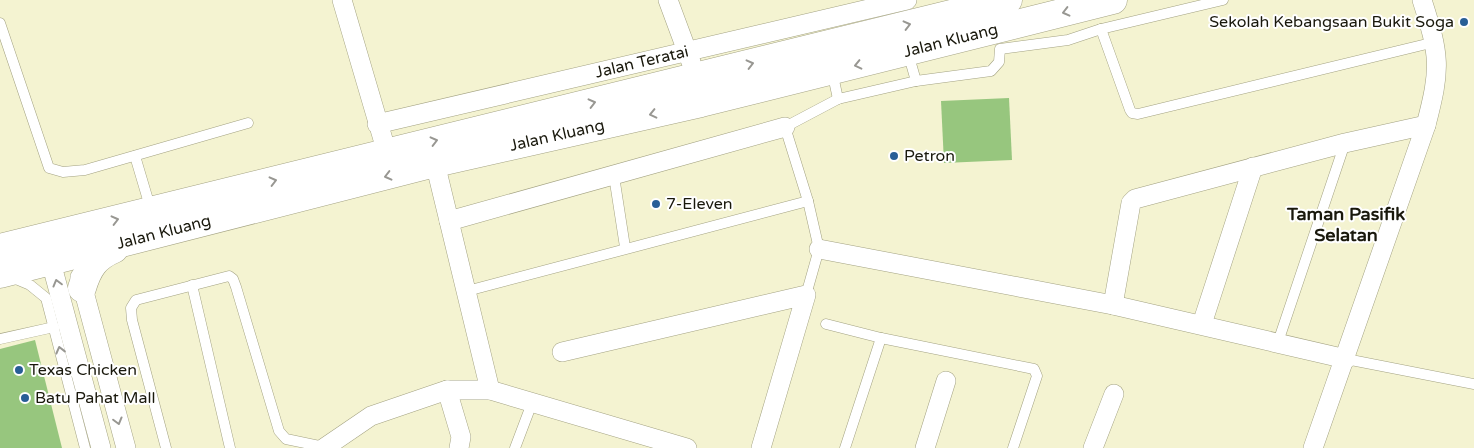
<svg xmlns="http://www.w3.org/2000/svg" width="1474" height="448" font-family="'Varela Round',sans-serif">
  <rect width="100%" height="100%" fill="#f4f3d1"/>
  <g fill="#97c67e">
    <polygon points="1009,98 1012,160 944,163 941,101"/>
    <polygon points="35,340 62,448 0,448 0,349"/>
  </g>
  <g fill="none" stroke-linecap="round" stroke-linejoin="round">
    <g stroke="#a3a282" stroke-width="11">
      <g id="lane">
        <polyline points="0,23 49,168 63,172 85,170 248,123"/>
        <polyline points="1101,29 1130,110 1132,113 1138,114 1435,42"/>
        <polyline points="908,53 916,81"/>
        <polyline points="832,71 838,99"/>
        <polyline points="135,156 151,210"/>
        <polyline points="614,176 625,247"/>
        <polyline points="11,277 30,285 46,298 85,448"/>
        <polyline points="192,285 230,448"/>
        <polyline points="467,291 808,201"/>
        <polyline points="806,295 819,249 808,201 785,127 838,99 916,81 991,71 999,62 1000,49 1068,40 1101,29 1223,0"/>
        <polyline points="826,324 881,338 1034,369 1037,376 1013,448"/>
        <polyline points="0,339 54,327"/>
        <polyline points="1278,342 1345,143"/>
        <polyline points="1346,359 1474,384"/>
        <polyline points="166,448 132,320 131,308 136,300 229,276 233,279 236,287 279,431 286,439 324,447"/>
        <polyline points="515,448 532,403"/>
        <polyline points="845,448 881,338"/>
      </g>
    </g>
    <g stroke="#a3a282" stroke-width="20">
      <g id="street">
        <polyline points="342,0 387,153"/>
        <polyline points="668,0 691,62"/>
        <path id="s1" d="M377,124L907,0"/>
        <polyline points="435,163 490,390"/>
        <polyline points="449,221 785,127"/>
        <polyline points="819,249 1113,305 1346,359"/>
        <polyline points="48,251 101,448"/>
        <polyline points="80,277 126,448"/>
        <polyline points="1113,305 1131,203 1135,199 1345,143 1426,125"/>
        <polyline points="1202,324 1253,167"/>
        <polyline points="562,352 806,295 761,448"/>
        <polyline points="447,390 461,437 459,448"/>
        <polyline points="324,448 371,416 447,390 490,390 687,448"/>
        <polyline points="925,448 946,381"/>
        <polyline points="1093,448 1114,394"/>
        <path d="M1313,448L1426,125C1441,68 1440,56 1422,0"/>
      </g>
    </g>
    <g stroke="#a3a282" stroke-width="29">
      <g id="highway">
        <polyline points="0,248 1008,0"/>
        <path id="s2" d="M0,274L435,163L701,103L1113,0"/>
        <path d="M82,288C88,268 95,257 114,249"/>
      </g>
    </g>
    <use href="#lane" stroke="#fff" stroke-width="10"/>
    <use href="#street" stroke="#fff" stroke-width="19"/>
    <use href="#highway" stroke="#fff" stroke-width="28"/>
  </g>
  <defs><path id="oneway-chevron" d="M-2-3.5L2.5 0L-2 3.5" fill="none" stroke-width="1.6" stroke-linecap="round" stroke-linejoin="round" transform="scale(1.25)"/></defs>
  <g stroke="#989792">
    <use href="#oneway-chevron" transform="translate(1066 12) rotate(166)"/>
    <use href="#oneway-chevron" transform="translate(907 25) rotate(-14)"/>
    <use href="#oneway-chevron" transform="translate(750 64) rotate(-14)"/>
    <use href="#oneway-chevron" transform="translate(858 65) rotate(167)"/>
    <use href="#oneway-chevron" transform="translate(592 103) rotate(-14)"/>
    <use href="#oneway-chevron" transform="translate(653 114) rotate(167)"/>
    <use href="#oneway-chevron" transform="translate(434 141) rotate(-14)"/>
    <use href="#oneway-chevron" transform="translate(388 176) rotate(166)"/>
    <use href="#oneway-chevron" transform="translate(273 181) rotate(-14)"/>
    <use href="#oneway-chevron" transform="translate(115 220) rotate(-14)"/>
    <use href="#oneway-chevron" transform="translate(57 283) rotate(-105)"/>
    <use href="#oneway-chevron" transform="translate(60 350) rotate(-104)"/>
    <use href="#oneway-chevron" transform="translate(118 421) rotate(75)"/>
  </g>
  <g fill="#285e96" stroke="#fff" stroke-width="2">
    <circle cx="1464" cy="22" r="5"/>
    <circle cx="894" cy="156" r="5"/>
    <circle cx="656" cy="204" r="5"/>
    <circle cx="19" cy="370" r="5"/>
    <circle cx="25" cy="398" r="5"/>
  </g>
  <g text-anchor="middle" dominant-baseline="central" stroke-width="4" stroke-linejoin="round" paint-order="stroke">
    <g font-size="16" fill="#19180c" stroke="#fff" text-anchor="start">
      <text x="1454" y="22" text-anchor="end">Sekolah Kebangsaan Bukit Soga</text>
      <text x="904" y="156">Petron</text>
      <text x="666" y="204">7-Eleven</text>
      <text x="29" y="370">Texas Chicken</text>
      <text x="35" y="398">Batu Pahat Mall</text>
    </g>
    <g font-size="16" fill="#19180c" stroke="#fff">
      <text stroke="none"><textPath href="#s2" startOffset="979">Jalan Kluang</textPath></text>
      <text stroke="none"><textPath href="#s1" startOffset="272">Jalan Teratai</textPath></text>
      <text stroke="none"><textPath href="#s2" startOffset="574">Jalan Kluang</textPath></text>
      <text stroke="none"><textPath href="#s2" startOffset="169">Jalan Kluang</textPath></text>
    </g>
    <g font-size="18" font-weight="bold" fill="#19180c" stroke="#fff">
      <text x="1346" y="214">Taman Pasifik<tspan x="1346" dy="21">Selatan</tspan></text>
    </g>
  </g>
</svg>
